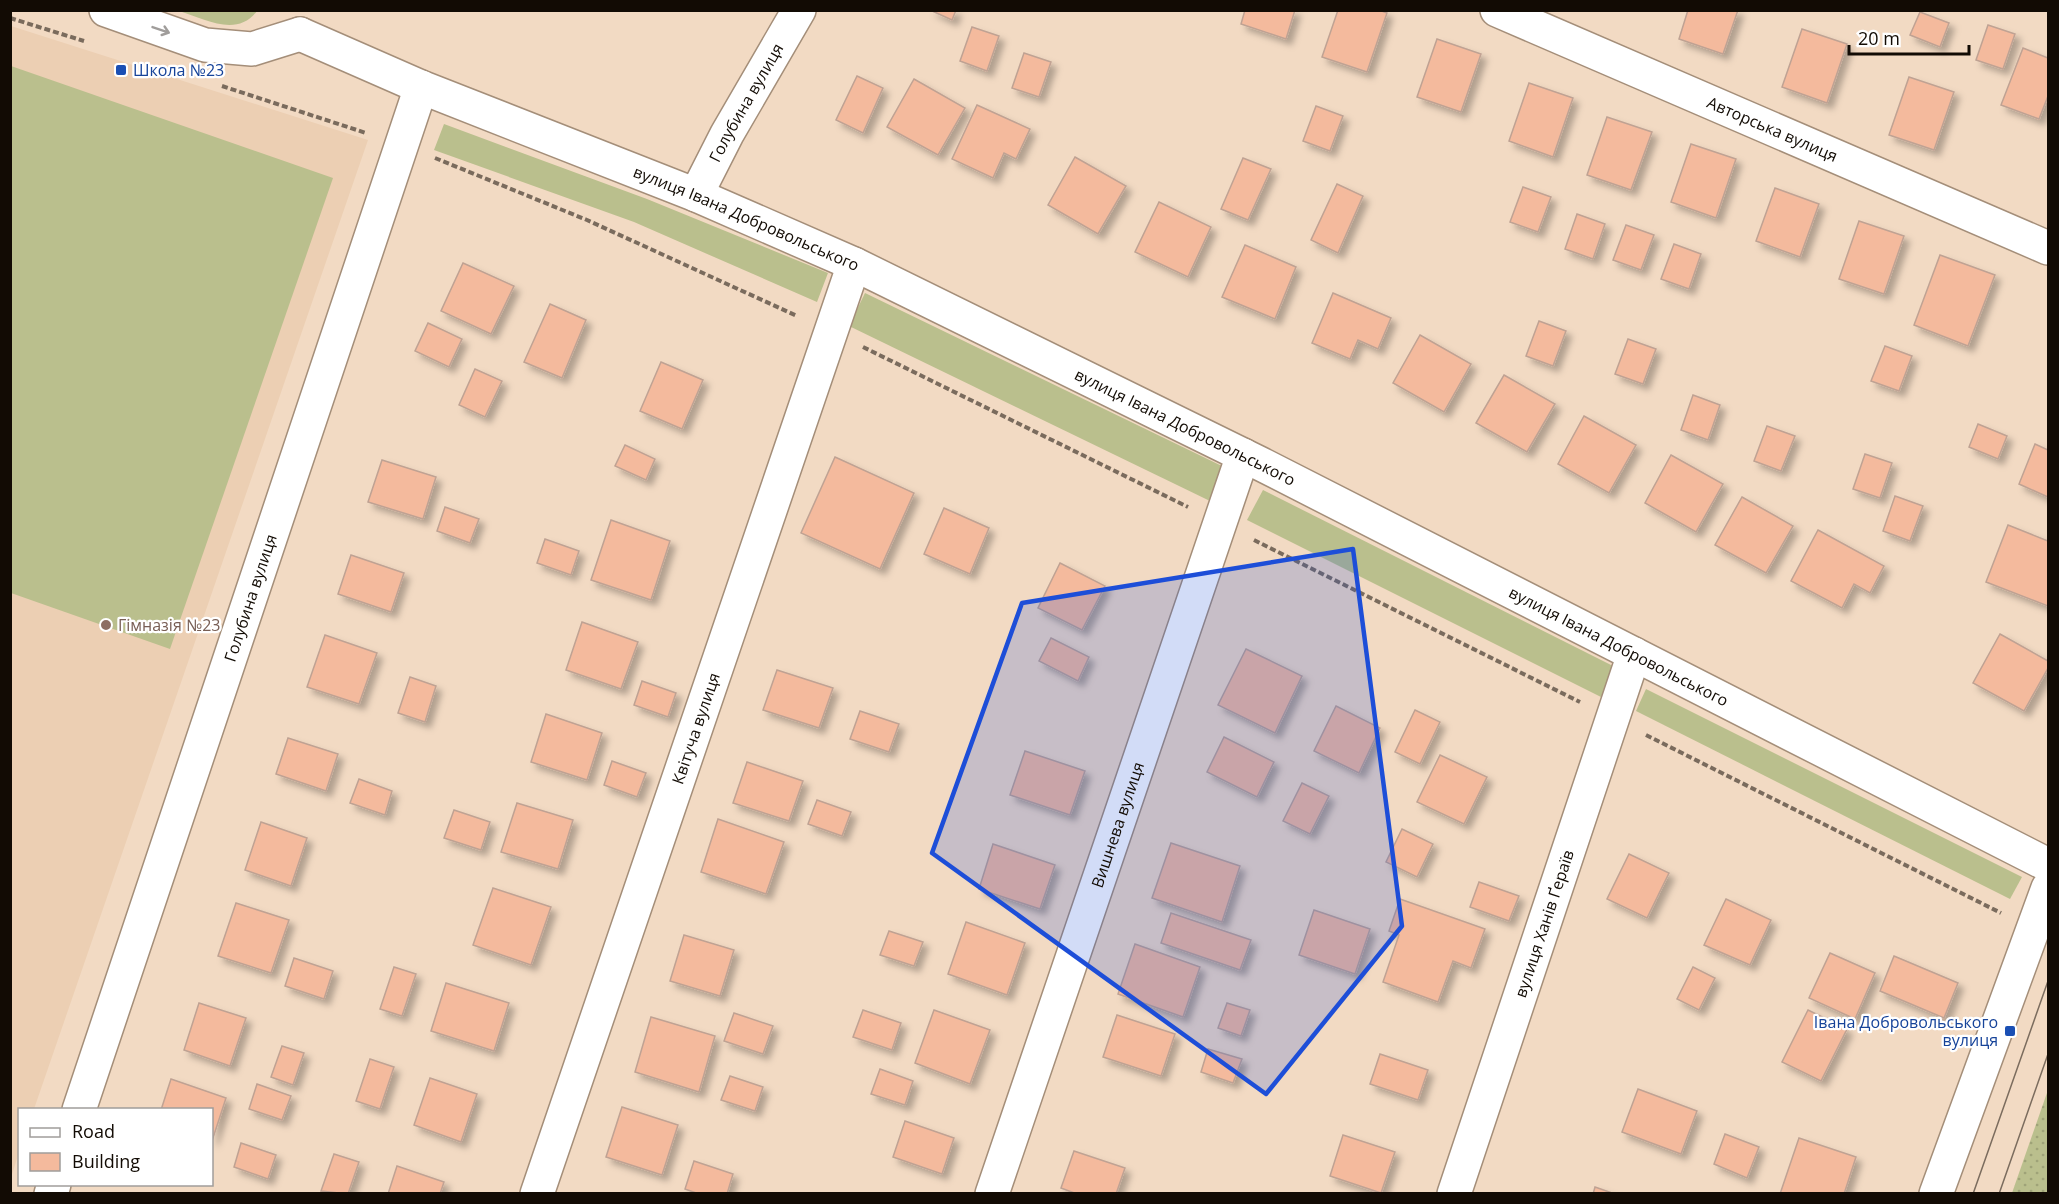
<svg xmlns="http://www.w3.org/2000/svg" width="2059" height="1204" font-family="'Open Sans',sans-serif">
  <defs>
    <pattern id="park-dots" width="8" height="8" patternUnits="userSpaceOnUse" patternTransform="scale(1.5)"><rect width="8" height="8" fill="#babf8d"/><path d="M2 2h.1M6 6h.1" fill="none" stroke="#9fa378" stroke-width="1.8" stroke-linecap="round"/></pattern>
    <filter id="shadow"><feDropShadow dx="5.5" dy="5.5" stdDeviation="3" flood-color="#0004"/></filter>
  </defs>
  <rect width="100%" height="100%" fill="#f2dac3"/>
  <polygon fill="#eccfb3" points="11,26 368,140 34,1109 20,1110 19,1152 11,1178"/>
  <g fill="#babf8d">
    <path d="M179,11H257C237,38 205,19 179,11Z"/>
    <polygon points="11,66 333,178 170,649 11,593"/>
    <polygon points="444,124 647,199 828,273 817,302 634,222 434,150"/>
    <polygon points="865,293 1226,468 1210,501 849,326"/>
    <polygon points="1263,490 1615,667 1601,697 1247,520"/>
    <polygon points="1646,689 2022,877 2010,899 1636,711"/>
  </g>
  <polygon fill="url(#park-dots)" points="2048,1090 2048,1193 2012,1193"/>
  <g fill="#f4ba9d" stroke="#bfa293" stroke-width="1.5" filter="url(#shadow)">
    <polygon points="930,10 956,10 952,20"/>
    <polygon points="1245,10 1295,10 1286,39 1241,24"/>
    <polygon points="1338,10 1379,10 1387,13 1367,72 1322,57"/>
    <polygon points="1688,10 1738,10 1723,54 1679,39"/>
    <polygon points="1920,12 1949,23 1940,47 1910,35"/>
    <polygon points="1988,25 2015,34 2003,69 1976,60"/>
    <polygon points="972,27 999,36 987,71 960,61"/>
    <polygon points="1802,29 1847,44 1827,103 1782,87"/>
    <polygon points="1437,39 1481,54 1461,112 1417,97"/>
    <polygon points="2023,48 2048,58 2048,96 2039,119 2001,105"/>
    <polygon points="1024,53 1051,62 1039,97 1012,88"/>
    <polygon points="857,76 883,88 863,133 836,120"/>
    <polygon points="1909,77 1954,92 1934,150 1889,135"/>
    <polygon points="914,79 965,108 938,155 887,127"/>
    <polygon points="1529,83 1573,98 1553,157 1509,141"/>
    <polygon points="977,105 1030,129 1016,159 1004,153 993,178 952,159"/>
    <polygon points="1316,106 1343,116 1330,151 1303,141"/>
    <polygon points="1607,117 1652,132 1631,190 1587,175"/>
    <polygon points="1691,144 1736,159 1716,218 1671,202"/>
    <polygon points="1075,157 1126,186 1098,234 1048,205"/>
    <polygon points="1243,158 1271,169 1248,220 1221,209"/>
    <polygon points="1337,184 1363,196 1338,253 1311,240"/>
    <polygon points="1523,187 1551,197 1538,232 1510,222"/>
    <polygon points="1775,188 1819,204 1800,257 1756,241"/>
    <polygon points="1159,202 1211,227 1188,277 1135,252"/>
    <polygon points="1577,214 1605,224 1593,259 1565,249"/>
    <polygon points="1859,221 1904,236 1884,294 1839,279"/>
    <polygon points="1626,225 1654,235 1641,270 1613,260"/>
    <polygon points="1674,244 1701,254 1689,289 1661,279"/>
    <polygon points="1245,245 1296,267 1275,319 1222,297"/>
    <polygon points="1940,255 1995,275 1968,346 1914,325"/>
    <polygon points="463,263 514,286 491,334 441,311"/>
    <polygon points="1333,293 1391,318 1378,349 1358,340 1350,359 1312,343"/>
    <polygon points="550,304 586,320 562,378 524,362"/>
    <polygon points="1539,321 1566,331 1553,366 1526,356"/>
    <polygon points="428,323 462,339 449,367 415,351"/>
    <polygon points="1420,335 1471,364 1444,412 1393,383"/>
    <polygon points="1628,339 1656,349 1643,384 1615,374"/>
    <polygon points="1885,346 1912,356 1899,391 1871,381"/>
    <polygon points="661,362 703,380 682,429 640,411"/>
    <polygon points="475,369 502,381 485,417 459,405"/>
    <polygon points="1504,375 1555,404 1527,452 1476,423"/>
    <polygon points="1693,395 1720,405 1708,440 1681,430"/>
    <polygon points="1584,416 1636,445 1609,493 1558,464"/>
    <polygon points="1978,424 2007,436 1998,459 1969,447"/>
    <polygon points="1767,426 1795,436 1781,471 1754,461"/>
    <polygon points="2035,444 2048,450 2048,497 2019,484"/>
    <polygon points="625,445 655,459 646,480 615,466"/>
    <polygon points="1865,454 1892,463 1880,498 1853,489"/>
    <polygon points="1671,455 1723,484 1696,532 1645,503"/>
    <polygon points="835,457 914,493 880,569 801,533"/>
    <polygon points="382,460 436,477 423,519 368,502"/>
    <polygon points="1895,496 1923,506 1910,541 1883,531"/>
    <polygon points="1742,497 1793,526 1766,573 1715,545"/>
    <polygon points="445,507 479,519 470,543 437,531"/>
    <polygon points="944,508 989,528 970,574 924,554"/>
    <polygon points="611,520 670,541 651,600 591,580"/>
    <polygon points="2008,525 2048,541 2048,606 1986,582"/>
    <polygon points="1818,530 1884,566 1870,593 1854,584 1842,608 1791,581"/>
    <polygon points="545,539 579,551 571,575 537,563"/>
    <polygon points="351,555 404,573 391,612 338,594"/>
    <polygon points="1060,563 1105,586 1082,630 1038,608"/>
    <polygon points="582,622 638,642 621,689 566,670"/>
    <polygon points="2000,634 2048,661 2048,668 2024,711 1973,683"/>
    <polygon points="325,635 377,653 359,704 307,687"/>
    <polygon points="1051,638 1089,657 1078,681 1039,661"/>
    <polygon points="1246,649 1302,676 1275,733 1218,705"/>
    <polygon points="777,670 833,688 819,728 763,710"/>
    <polygon points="410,677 436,686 425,722 398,713"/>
    <polygon points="642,681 676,693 668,717 634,705"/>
    <polygon points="1336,706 1380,728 1359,773 1314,751"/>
    <polygon points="1415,710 1440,722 1420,764 1395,752"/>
    <polygon points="860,711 899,724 889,752 850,739"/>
    <polygon points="546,714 602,733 587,780 531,762"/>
    <polygon points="1224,737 1274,762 1257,797 1207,772"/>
    <polygon points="288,738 338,754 326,791 276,774"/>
    <polygon points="1025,751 1085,771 1070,815 1010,795"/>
    <polygon points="1440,755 1487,777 1464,824 1417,802"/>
    <polygon points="612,761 646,773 637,797 604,785"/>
    <polygon points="747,762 803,781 789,821 733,803"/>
    <polygon points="359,779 392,791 385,815 350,803"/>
    <polygon points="1302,783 1329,796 1310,834 1283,821"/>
    <polygon points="817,800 851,812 842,836 808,824"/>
    <polygon points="517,803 573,820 558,869 501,852"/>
    <polygon points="454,810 490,822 481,850 444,838"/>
    <polygon points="718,819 784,842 766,894 701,872"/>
    <polygon points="261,822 307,838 291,886 245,870"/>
    <polygon points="1402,829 1433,844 1417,877 1386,862"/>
    <polygon points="1171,843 1240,866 1222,922 1152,898"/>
    <polygon points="993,844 1055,865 1040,909 979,889"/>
    <polygon points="1629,854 1669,873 1647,918 1607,899"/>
    <polygon points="1479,882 1519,896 1509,921 1470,907"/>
    <polygon points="493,888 551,907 531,965 473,945"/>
    <polygon points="1400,899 1485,929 1471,968 1453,961 1438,1002 1383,982 1399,935 1389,931"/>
    <polygon points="1726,899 1771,920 1750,965 1704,945"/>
    <polygon points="236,903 289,920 271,973 218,956"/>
    <polygon points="1314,910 1370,929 1355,974 1299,955"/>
    <polygon points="1171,913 1251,940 1240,970 1161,943"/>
    <polygon points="966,922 1025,943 1007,995 948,974"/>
    <polygon points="889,931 923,942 914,966 880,955"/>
    <polygon points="684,935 734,950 720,996 670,981"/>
    <polygon points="1135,944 1200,967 1183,1017 1118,994"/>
    <polygon points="1830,953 1875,973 1855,1019 1809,998"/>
    <polygon points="1894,956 1958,983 1944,1018 1880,991"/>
    <polygon points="294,958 333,971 324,999 285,986"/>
    <polygon points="394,967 416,974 402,1016 380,1009"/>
    <polygon points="1693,967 1715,978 1699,1010 1677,999"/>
    <polygon points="446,983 509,1003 494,1051 431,1031"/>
    <polygon points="199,1003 246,1018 230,1066 184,1050"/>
    <polygon points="1227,1003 1250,1010 1241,1036 1218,1028"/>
    <polygon points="863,1010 901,1023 892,1050 853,1037"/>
    <polygon points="934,1010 990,1030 970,1084 915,1063"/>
    <polygon points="1808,1010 1847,1029 1821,1081 1782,1062"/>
    <polygon points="734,1013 773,1026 763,1054 724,1041"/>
    <polygon points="1117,1015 1175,1034 1161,1076 1103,1057"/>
    <polygon points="651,1017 715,1036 699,1092 635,1072"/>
    <polygon points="282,1046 304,1053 293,1085 271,1077"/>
    <polygon points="1208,1049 1242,1059 1233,1083 1201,1072"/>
    <polygon points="1380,1054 1428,1070 1418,1100 1370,1084"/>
    <polygon points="370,1059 394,1067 380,1109 356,1101"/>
    <polygon points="880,1069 913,1081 905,1105 871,1094"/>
    <polygon points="730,1076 763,1087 755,1111 721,1100"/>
    <polygon points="430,1078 477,1094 461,1142 414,1125"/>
    <polygon points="171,1079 226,1098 212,1141 212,1110 161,1110"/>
    <polygon points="257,1084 291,1096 282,1120 249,1109"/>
    <polygon points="1638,1089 1697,1111 1681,1154 1622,1132"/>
    <polygon points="622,1107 678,1125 662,1175 606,1157"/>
    <polygon points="905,1121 954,1138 942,1174 893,1157"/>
    <polygon points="1725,1134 1759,1147 1747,1178 1714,1164"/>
    <polygon points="1343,1135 1395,1152 1381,1193 1330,1176"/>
    <polygon points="1799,1138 1856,1157 1844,1194 1780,1194"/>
    <polygon points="241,1143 276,1155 268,1179 234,1167"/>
    <polygon points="1074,1151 1125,1168 1116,1194 1077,1194 1061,1188"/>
    <polygon points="334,1154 359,1162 348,1194 321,1191"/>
    <polygon points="694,1161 733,1174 727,1194 699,1194 685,1189"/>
    <polygon points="397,1166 444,1182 440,1194 388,1194"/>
    <polygon points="1595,1187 1615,1194 1593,1194"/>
  </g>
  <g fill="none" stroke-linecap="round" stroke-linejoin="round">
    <g stroke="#a48e79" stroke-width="36">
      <g id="minor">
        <polyline points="106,10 205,45 252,49 300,34"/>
        <path id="s1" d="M1497,10L2048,248"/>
        <path id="s2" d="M300,34L421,87L696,195L854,264L1261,464L2048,865"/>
        <path id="s3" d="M696,195L727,134L799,10"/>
        <path id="s4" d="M79,1110L421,87"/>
        <polyline points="51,1194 54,1184"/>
        <path id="s5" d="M537,1194L854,264"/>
        <path id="s6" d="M992,1194L1243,455"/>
        <path id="s7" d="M1454,1194L1634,654"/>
        <polyline points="1936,1194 2048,888"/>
      </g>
    </g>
    <g stroke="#7a6b5d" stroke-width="4" stroke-dasharray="6 3" stroke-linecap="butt">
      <polyline points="10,18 84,41"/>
      <polyline points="222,86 366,133"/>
      <polyline points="435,158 587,220 797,316"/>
      <polyline points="863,347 1188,507"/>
      <polyline points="1254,540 1580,702"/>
      <polyline points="1646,735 2001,913"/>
    </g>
    <use href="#minor" stroke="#fff" stroke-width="33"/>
    <g stroke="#7b6c5e" stroke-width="1.5">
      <polyline points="1973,1194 2048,981"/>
      <polyline points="1999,1194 2048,1054"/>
    </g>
  </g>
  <defs><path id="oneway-shaft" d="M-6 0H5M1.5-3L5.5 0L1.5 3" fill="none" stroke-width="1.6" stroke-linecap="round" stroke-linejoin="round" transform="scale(1.5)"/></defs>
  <use stroke="#a09d9b" href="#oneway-shaft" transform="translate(161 30) rotate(19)"/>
  <path fill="#1d4ed8" fill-opacity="0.2" stroke="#1d4ed8" stroke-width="4.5" stroke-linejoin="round" d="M1353,549L1402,926L1266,1094L932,853L1022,603Z"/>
  <g fill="#1a4fb4" stroke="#fff" stroke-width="2">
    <rect x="115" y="64" width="12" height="12" rx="3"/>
    <rect x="2004" y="1025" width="12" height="12" rx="3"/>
  </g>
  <circle fill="#8d6e63" stroke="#fff" stroke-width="2" cx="106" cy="625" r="6"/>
  <g text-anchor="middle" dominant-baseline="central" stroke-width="4.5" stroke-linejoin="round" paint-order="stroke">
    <g font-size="16" fill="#164399" stroke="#fff" text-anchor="start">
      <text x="133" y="70">Школа №23</text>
      <text x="1998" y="1022" text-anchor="end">Івана Добровольського<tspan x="1998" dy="18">вулиця</tspan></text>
    </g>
    <g font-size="16" fill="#120b04" stroke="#fff">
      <text stroke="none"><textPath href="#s3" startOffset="105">Голубина вулиця</textPath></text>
      <text stroke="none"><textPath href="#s1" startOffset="300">Авторська вулиця</textPath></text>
      <text stroke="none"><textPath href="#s2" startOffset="483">вулиця Івана Добровольського</textPath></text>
      <text stroke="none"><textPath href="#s2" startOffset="969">вулиця Івана Добровольського</textPath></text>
      <text stroke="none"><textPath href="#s4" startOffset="540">Голубина вулиця</textPath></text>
      <text stroke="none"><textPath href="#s2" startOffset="1455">вулиця Івана Добровольського</textPath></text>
      <text stroke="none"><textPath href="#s5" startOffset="492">Квітуча вулиця</textPath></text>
      <text stroke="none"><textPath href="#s6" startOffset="390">Вишнева вулиця</textPath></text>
      <text stroke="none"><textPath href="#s7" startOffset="285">вулиця Ханів Ґераїв</textPath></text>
    </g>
    <g font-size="16" fill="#785e54" stroke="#fff" text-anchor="start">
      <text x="118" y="625">Гімназія №23</text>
    </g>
  </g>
  <rect width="2059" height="1204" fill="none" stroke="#120b04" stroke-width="24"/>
  <rect x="18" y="1108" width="195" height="78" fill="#ffffff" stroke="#a09d9b" stroke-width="1.5"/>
  <rect x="30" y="1128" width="30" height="9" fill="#ffffff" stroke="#a09d9b" stroke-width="1.5"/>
  <text x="72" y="1138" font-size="18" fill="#120b04">Road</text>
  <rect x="30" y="1153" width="30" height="18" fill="#f4ba9d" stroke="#a09d9b" stroke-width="1.5"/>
  <text x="72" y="1168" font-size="18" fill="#120b04">Building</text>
  <path d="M1849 45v9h120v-9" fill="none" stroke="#120b04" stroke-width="3"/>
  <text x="1858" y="45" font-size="18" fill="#120b04" stroke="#ffffff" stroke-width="4.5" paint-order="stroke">20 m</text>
</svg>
